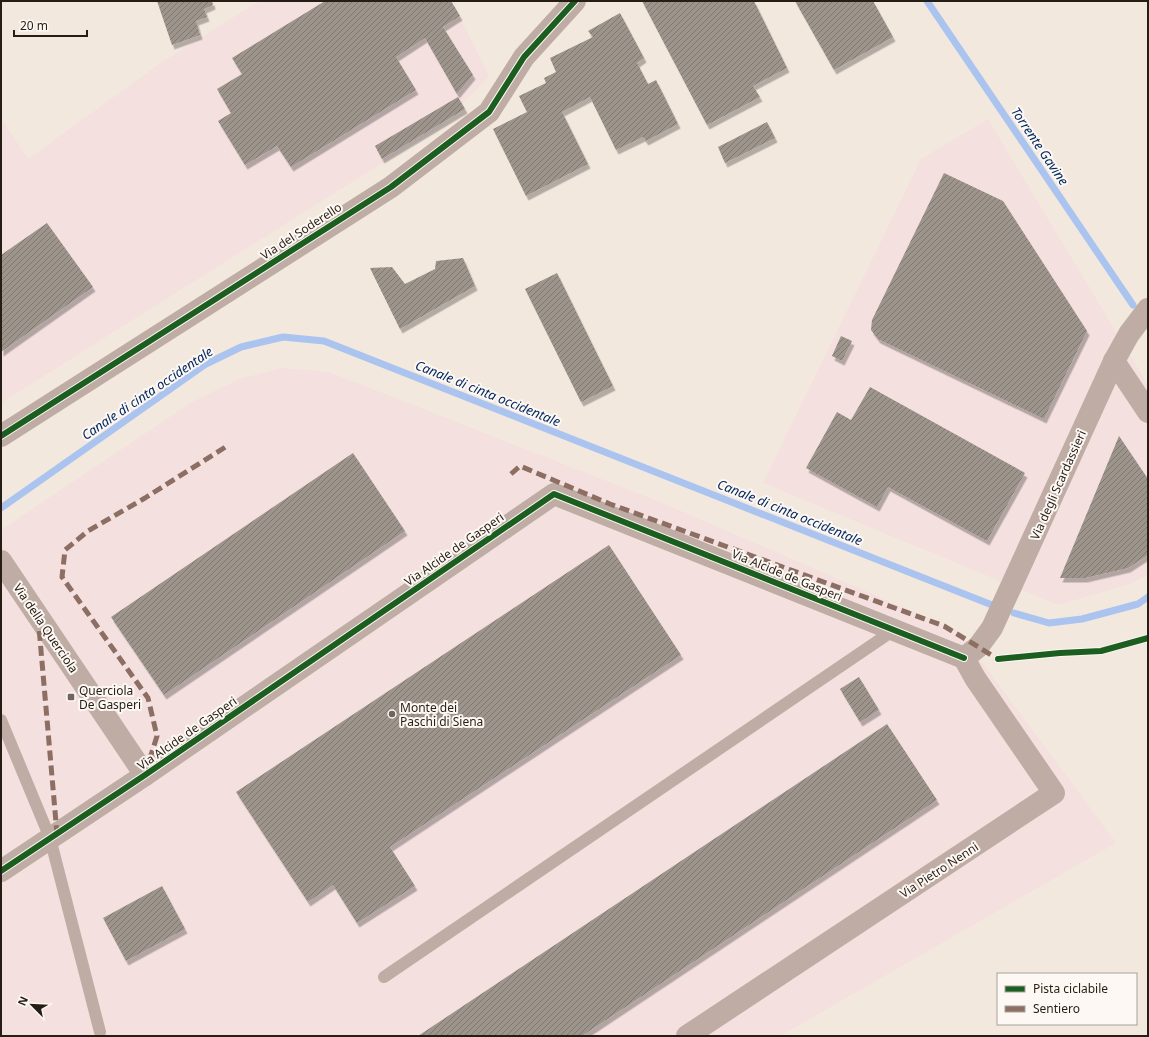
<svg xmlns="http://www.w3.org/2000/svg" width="1149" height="1037" font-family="'Noto Sans',sans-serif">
  <defs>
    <pattern id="building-hatch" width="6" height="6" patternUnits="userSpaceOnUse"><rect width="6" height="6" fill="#9d948b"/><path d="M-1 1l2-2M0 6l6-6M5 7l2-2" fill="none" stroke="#807870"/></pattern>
    <filter id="shadow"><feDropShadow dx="2.5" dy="4.5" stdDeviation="0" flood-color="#0004"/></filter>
  </defs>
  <rect width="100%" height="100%" fill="#f3e8de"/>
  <g fill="#f4e0df">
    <polygon points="259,1 452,1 489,76 441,126 1,403 1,118 28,159 159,64"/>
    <polygon points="988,119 1148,385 1148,574 1133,583 1058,605 763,483 921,159"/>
    <polygon points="282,368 329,372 665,504 960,632 1116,843 780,1036 1,1036 1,530 192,402 239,379"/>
  </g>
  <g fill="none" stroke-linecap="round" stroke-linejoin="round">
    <g stroke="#aac4ef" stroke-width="7">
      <polyline points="927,1 1133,305"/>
      <polyline points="1,508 206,364 241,347 283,337 324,341 992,605"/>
      <polyline points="1014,613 1049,623 1082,619 1138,604 1148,597"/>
    </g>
  </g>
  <g fill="url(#building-hatch)" filter="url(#shadow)">
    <polygon points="157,1 212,1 213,5 204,9 207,17 196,21 200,35 172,45"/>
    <polygon points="325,1 451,1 460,16 443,27 473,75 457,94 425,38 396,57 416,90 291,167 277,146 245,165 218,121 231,113 217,89 242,74 232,58"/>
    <polygon points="642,1 754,1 787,68 753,86 760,97 707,125"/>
    <polygon points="795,1 873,1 893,37 834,70"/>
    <polygon points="620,13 644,58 637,63 648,84 656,80 678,124 646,141 643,137 616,150 590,97 562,112 588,164 526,196 493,129 527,112 519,96 546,83 544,78 556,72 550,58 593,37 588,31"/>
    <polygon points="458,97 465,109 382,159 375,146"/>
    <polygon points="767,122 775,138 725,163 718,147"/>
    <polygon points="944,173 1003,201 1087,331 1044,419 878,339 871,330 872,320"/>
    <polygon points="47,223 93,287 1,352 1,255"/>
    <polygon points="463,258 475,286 400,329 370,268 392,267 405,284 435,269 436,261"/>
    <polygon points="557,273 613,386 581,402 525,289"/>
    <polygon points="841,336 852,341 842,361 832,356"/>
    <polygon points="870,387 1025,473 987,541 888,487 877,507 806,468 837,412 851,420"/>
    <polygon points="1119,436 1148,479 1148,555 1128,568 1085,578 1060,578"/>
    <polygon points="353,453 405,531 164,695 111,617"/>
    <polygon points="609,545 681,655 390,847 415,886 357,923 333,885 308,902 236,792"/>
    <polygon points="859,677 879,710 860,722 840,689"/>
    <polygon points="887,724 937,800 582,1036 418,1036"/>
    <polygon points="162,886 185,929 126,961 103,918"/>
  </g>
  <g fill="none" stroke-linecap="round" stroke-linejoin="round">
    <g stroke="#bfada5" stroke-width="12">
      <polyline points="1,720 50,838 100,1032"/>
      <polyline points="384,977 894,630"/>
    </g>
    <g stroke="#bfada5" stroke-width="22">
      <polyline points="1114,361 1148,412"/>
      <polyline points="1,436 391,187 489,112 524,57 575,1"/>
      <polyline points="1,561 145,775"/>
      <polyline points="964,658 978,647 992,628 1114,361 1129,334 1148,309"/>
      <polyline points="1,871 145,775 554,494 964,658"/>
      <polyline points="687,1036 1054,793 975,678 964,658"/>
    </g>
    <g stroke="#8d6e63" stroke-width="5" stroke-dasharray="10 5" stroke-linecap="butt">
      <polyline points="511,474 520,466 610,504 944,626 998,659 1000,659"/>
      <polyline points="38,616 57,834"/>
      <polyline points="145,774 157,736 148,698 62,577 65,550 88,531 145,498 227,446"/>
    </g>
    <g stroke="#fdf8f3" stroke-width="8">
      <g id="cycleway">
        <polyline points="1,436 391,187 489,112 524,57 575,1"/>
        <polyline points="998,659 1060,653 1101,651 1148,638"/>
        <polyline points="1,871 145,775 554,494 964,658"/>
      </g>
    </g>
    <use href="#cycleway" stroke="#1b5e20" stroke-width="6"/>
  </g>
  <g fill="#6e655b" stroke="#fdf8f3" stroke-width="1.5">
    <rect x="67" y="693" width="8" height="8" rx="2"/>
    <circle cx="392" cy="714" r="4"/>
  </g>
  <g text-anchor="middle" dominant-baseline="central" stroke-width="4" stroke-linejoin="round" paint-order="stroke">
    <g font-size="12" fill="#261e15" stroke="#fdf8f3">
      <text transform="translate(301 231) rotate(-33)">Via del Soderello</text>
      <text transform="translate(1058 485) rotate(-66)">Via degli Scardassieri</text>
      <text transform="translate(454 549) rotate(-35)">Via Alcide de Gasperi</text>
      <text transform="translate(787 575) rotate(22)">Via Alcide de Gasperi</text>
      <text transform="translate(46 628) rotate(56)">Via della Querciola</text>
      <text transform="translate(187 733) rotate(-35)">Via Alcide de Gasperi</text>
      <text transform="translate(939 870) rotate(-33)">Via Pietro Nenni</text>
    </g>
    <g font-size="12" fill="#261e15" stroke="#fdf8f3" text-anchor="start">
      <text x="79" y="690">Querciola<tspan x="79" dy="14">De Gasperi</tspan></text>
      <text x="400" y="707">Monte dei<tspan x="400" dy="14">Paschi di Siena</tspan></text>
    </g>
    <g font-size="13" font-style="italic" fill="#022860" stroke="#fdf8f3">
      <text transform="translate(1040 146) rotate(56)">Torrente Gavine</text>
      <text transform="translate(147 393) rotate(-34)">Canale di cinta occidentale</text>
      <text transform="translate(488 393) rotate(22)">Canale di cinta occidentale</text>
      <text transform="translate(790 512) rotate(22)">Canale di cinta occidentale</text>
    </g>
  </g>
  <rect width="1149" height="1037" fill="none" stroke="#261e15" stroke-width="4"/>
  <rect x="997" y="973" width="140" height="52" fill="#fdf8f3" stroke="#a7a19a"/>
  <rect x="1005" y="986" width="20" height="6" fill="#1b5e20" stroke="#a7a19a"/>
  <text x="1033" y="993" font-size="12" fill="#261e15">Pista ciclabile</text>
  <rect x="1005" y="1006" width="20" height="6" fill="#8d6e63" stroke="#a7a19a"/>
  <text x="1033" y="1013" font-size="12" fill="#261e15">Sentiero</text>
  <g transform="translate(32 1005) rotate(294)" stroke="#fdf8f3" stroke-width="3" paint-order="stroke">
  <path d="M0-3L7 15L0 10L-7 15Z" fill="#261e15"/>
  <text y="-6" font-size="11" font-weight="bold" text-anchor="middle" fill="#261e15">N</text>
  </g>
  <path d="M14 30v6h73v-6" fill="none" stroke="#261e15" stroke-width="2"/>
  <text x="20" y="30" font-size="12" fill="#261e15" stroke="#fdf8f3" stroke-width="3" paint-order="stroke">20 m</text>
</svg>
